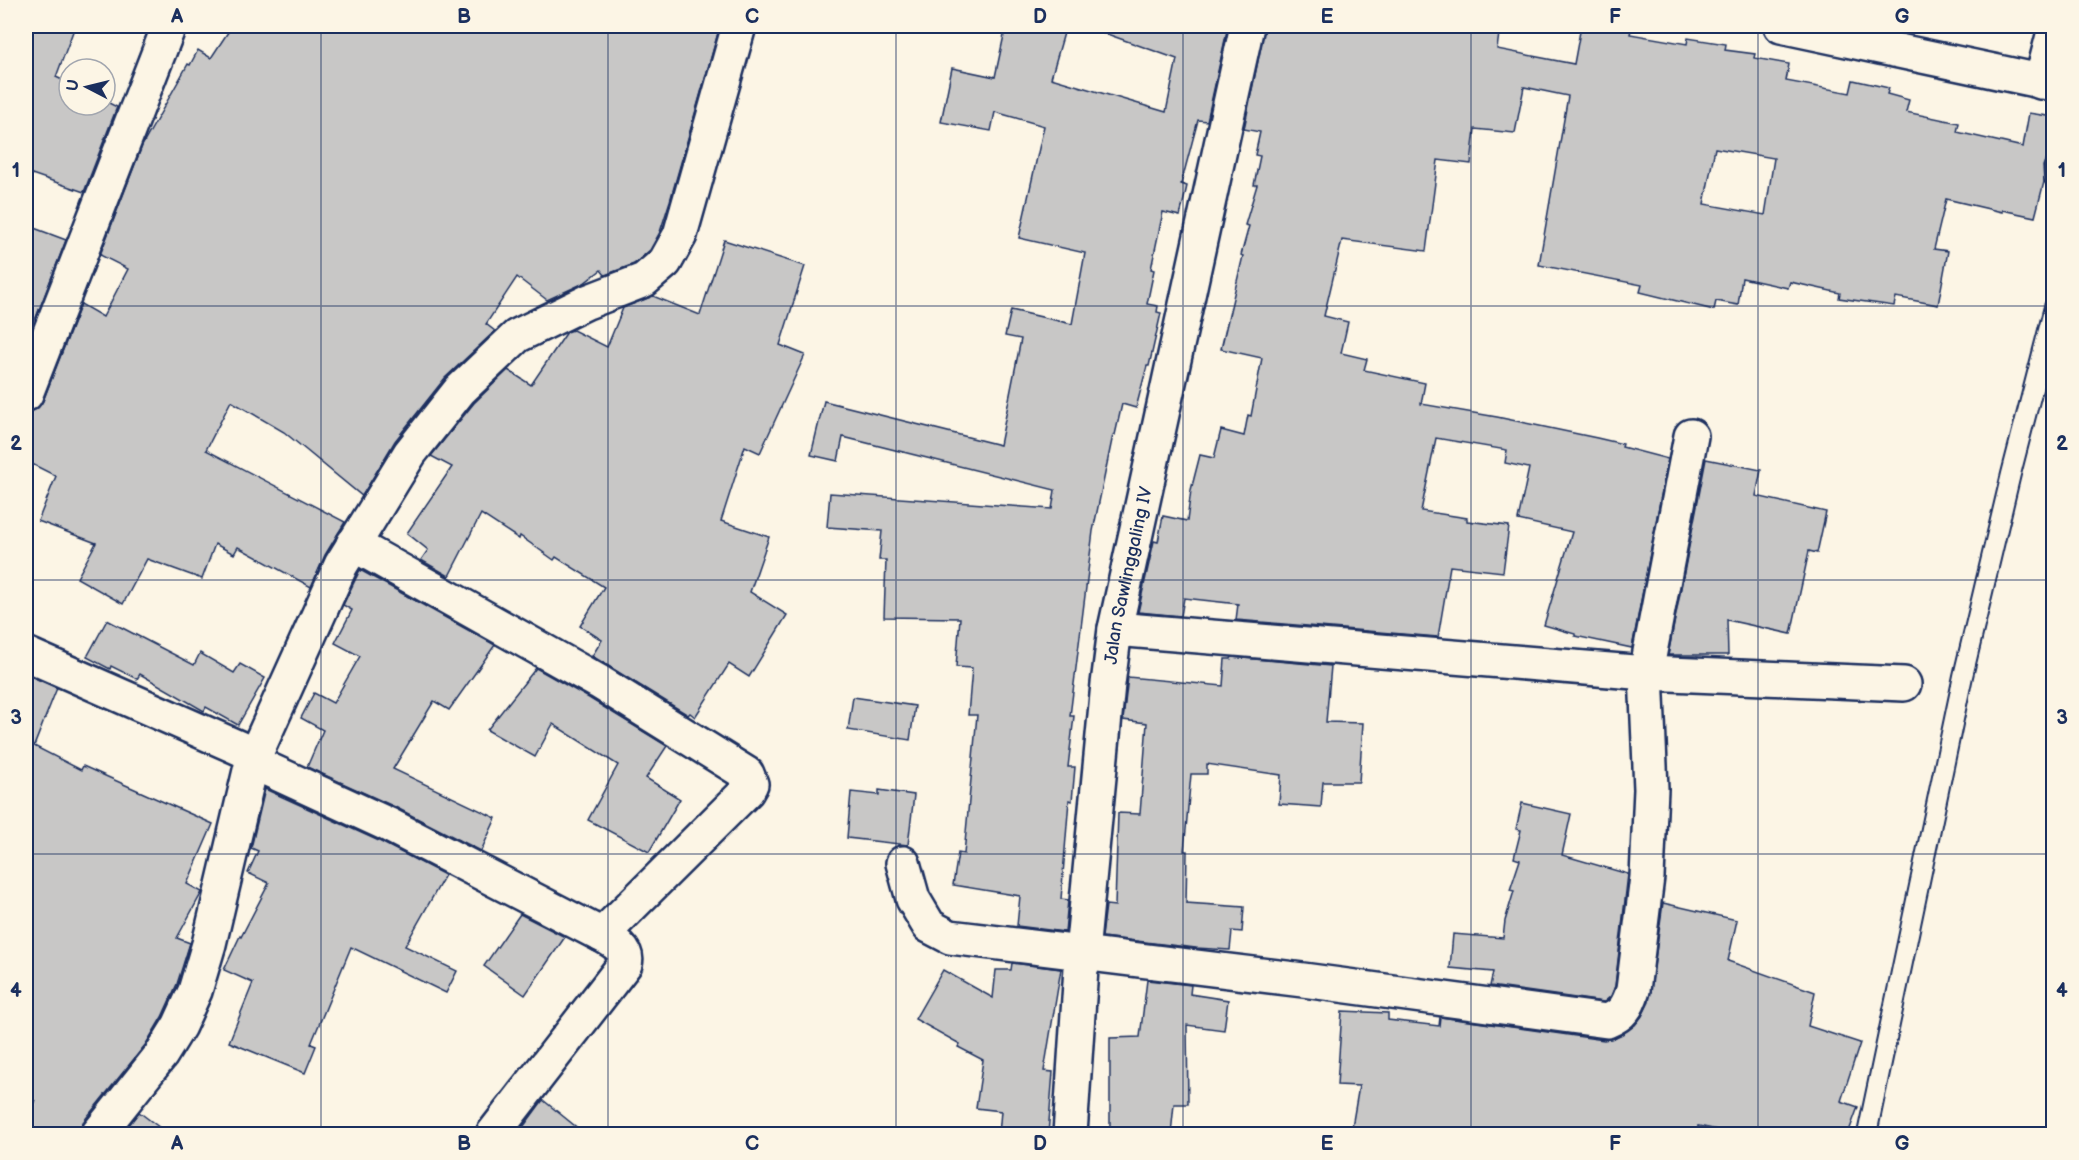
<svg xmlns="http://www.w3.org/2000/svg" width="2079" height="1160" font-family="'Balsamiq Sans',sans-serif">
  <rect width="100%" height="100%" fill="#fcf5e5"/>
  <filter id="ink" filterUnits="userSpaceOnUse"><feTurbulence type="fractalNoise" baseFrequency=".0167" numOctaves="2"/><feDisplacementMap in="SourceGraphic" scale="12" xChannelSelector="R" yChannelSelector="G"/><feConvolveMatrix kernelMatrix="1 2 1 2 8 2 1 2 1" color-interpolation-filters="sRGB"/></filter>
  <g filter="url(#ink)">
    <g fill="#c8c7c6" stroke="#1b2f5e" stroke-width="1.5" fill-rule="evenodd">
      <polygon points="26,26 75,26 56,77 69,83 69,105 105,105 105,101 117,107 84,192 26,172"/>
      <polygon points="232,26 720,26 670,201 660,232 650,250 634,264 605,275 601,270 584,283 547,300 517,277 486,324 495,331 445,378 395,441 362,496 284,432 231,401 206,450 345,522 325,555 311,587 238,547 234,554 215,544 202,579 147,559 123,604 77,578 96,543 38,521 56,476 26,461 26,412 37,409 43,401 81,304 103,317 128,269 100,255 142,146 188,64 190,65 198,50 211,58"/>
      <polygon points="1006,26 1066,26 1051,78 1166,112 1177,59 1093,29 1094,26 1228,26 1207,121 1198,120 1181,184 1187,186 1180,216 1163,212 1151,269 1154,270 1147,304 1158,306 1157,312 1161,313 1149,366 1147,366 1136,408 1122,404 1115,435 1113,435 1093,531 1070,716 1074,716 1068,767 1075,767 1072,801 1069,800 1061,899 1068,900 1065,932 1017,926 1020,896 953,885 958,853 964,854 977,715 968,715 972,668 956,667 960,618 884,617 886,560 879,560 882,531 827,527 830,493 1052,509 1055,490 843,437 838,461 811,455 824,401 1000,445 1021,339 1005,336 1011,310 1072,324 1085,253 1019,238 1044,126 995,112 991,131 941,122 952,68 995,77"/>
      <path d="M1265,26H1500L1497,49L1574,64L1581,26H1601L1631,30L1630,34L1687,44L1688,38L1726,44L1725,50L1755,54L1754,58L1789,64L1786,81L1850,93L1853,80L1889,88L1887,94L1909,100L1906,112L1959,123L1957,132L2023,147L2029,113L2054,117V144L2051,156L2045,161L2043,166L2044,182L2035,217L2002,210V212L1946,199L1934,249L1948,251L1938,305L1896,297L1894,306L1839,298L1840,293L1790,282L1788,288L1742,278L1738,305L1716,301L1714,310L1640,292L1642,285L1539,265L1568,96L1524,87L1515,133L1475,129L1471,164L1438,160L1426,251L1342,240L1324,316L1348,322L1341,353L1367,359L1364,370L1425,383L1421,404L1497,417L1597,438L1623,444L1622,447L1668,459L1632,648L1575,636V634L1544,625L1572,532L1518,520L1529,468L1505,463L1507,450L1436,438L1421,511L1467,518V521L1509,526L1503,572L1450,566L1438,637L1236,620L1238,604L1184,598L1181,616L1138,612L1154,541L1158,542L1163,516L1187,521L1191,490L1200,455L1214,458L1221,430L1244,436L1248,415L1251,416L1262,358L1221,349L1243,256L1241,255L1249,226L1245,225L1257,185H1254L1260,156L1255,155L1260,132L1244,129ZM1715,148L1774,158L1765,215L1704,204Z"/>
      <polygon points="26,225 66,240 26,344"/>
      <polygon points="724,240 805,266 780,345 805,355 760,453 745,446 721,521 769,537 750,592 787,615 749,677 729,664 695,717 690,713 688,715 592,656 602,640 580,626 604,587 556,557 554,560 520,536 519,539 481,514 449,576 421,560 428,550 407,533 452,467 431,456 474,403 508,370 531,385 567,332 573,330 607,347 623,308 653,296 700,315"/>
      <polygon points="1706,459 1761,470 1756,496 1826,512 1817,553 1809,551 1791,634 1727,620 1728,655 1668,655"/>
      <polygon points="360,570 495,645 449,710 434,701 393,769 496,818 481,851 395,807 307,767 323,730 301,718 314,693 333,703 360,656 335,643 352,610 343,605"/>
      <polygon points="107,620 194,665 200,653 234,673 240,664 265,678 238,725 206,707 204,711 140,674 137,679 111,666 110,669 87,657"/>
      <polygon points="1232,657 1331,666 1326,722 1363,723 1359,782 1323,782 1321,807 1279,804 1281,775 1207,764 1207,774 1191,774 1184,851 1187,851 1186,903 1244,907 1242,932 1232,931 1230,950 1196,948 1102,937 1106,905 1115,906 1118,813 1140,814 1147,723 1123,720 1128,677 1223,686 1225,659 1231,659"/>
      <polygon points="536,668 589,698 667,746 646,778 680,799 649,852 588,820 618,765 553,724 535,757 487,730"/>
      <polygon points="26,674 57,688 34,746 81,770 83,766 213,824 187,884 202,892 177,938 190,943 177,984 162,1017 146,1044 83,1122 80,1134 26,1134 26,1120 35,1101 26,1096"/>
      <polygon points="853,697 915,706 910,740 848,730"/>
      <polygon points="265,789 379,841 445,875 405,946 457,971 446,993 351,947 311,1044 316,1046 305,1073 229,1042 253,983 224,970 240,936 241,937 269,883 248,873 258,851 251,848"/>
      <polygon points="879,790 914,795 908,845 847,838 851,792 879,795"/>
      <polygon points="1522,803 1571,814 1562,855 1628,874 1615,986 1611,996 1604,1002 1490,986 1493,972 1450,968 1453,934 1503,938 1505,921 1514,891 1510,890 1520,860 1514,858 1521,830 1516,829"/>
      <polygon points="1663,903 1737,920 1728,961 1815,992 1808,1026 1860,1043 1841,1101 1858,1107 1848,1134 1737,1134 1698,1126 1697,1134 1395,1134 1352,1127 1359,1086 1337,1085 1342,1011 1388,1013 1388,1020 1439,1026 1440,1017 1604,1040 1614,1038 1635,1025 1642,1016 1649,1002"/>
      <polygon points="520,914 565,937 525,995 484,966"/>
      <polygon points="1012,963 1061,969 1044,1071 1053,1072 1048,1134 999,1134 1001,1111 976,1108 983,1060 958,1047 960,1044 915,1019 943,970 993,998 996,970 1011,970"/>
      <polygon points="1147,980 1191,985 1190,994 1228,1000 1224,1030 1187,1025 1188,1104 1174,1104 1171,1134 1110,1134 1110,1038 1140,1037"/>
      <polygon points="543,1100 585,1134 518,1134"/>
      <polygon points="139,1112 168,1134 122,1134"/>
    </g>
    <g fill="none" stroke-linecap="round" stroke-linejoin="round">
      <g stroke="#1b2f5e" stroke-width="22">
        <g id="service">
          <polyline points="2054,167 2054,178"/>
          <polyline points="1867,1134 1963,676 2011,474 2054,307"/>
        </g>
      </g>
      <g stroke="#1b2f5e" stroke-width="38">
        <g id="minor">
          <polyline points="2041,82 2054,32"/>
          <polyline points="26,394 169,26"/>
          <polyline points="353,544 599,682 747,774 751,784 747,791 602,935"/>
          <polyline points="1115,629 1646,673 1904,684"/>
          <polyline points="26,654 255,755"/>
          <path d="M252,762L387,824L602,935C613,941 629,950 625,964L493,1134"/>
          <path d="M903,863L913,899L929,926L950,937L1303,980L1607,1021C1623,1015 1628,1006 1633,990L1647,877L1651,789L1646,673L1691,436"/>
          <polyline points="98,1134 161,1055 179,1026 195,991 209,944 252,762 341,565 410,453 460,390 517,336 587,302 644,280 665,262 680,235 739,26"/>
          <path id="s1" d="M1070,1134L1082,953L1108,684L1115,629L1247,26"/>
        </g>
      </g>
      <g stroke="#1b2f5e" stroke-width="38">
        <polyline id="secondary" points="1781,26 2054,84"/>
      </g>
      <use href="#service" stroke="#fcf5e5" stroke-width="18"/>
      <use href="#minor" stroke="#fcf5e5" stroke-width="33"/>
      <use href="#secondary" stroke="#fcf5e5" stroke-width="33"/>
    </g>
  </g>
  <path fill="none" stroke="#1b2f5e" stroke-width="1.5" stroke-opacity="0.55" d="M321,26V1134M608,26V1134M896,26V1134M1183,26V1134M1471,26V1134M1758,26V1134M26,306H2054M26,580H2054M26,854H2054"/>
  <g text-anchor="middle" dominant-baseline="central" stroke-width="4.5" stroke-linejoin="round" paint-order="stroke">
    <g font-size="18" fill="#1b2f5e" stroke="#fcf5e5">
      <text stroke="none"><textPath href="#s1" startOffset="562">Jalan Sawlinggaling IV</textPath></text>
    </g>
  </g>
  <rect width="2079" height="1160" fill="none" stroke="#fcf5e5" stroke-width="66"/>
  <g transform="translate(87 87) rotate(277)"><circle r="28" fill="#fcf5e5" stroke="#a2a6af" stroke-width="1.5"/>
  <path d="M0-4.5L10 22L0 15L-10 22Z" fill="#1b2f5e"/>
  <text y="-9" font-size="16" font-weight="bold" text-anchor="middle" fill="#1b2f5e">U</text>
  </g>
  <rect x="33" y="33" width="2013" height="1094" fill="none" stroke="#1b2f5e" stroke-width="2"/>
  <g font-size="20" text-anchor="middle" font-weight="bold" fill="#1b2f5e">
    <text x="177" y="23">A</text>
    <text x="464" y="23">B</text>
    <text x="752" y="23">C</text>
    <text x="1040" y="23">D</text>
    <text x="1327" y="23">E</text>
    <text x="1615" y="23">F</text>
    <text x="1902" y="23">G</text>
    <text x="16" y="177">1</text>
    <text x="2062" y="177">1</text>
    <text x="16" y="450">2</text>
    <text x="2062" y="450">2</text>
    <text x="16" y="724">3</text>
    <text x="2062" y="724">3</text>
    <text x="16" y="997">4</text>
    <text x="2062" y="997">4</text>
    <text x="177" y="1150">A</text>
    <text x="464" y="1150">B</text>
    <text x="752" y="1150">C</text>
    <text x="1040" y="1150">D</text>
    <text x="1327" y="1150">E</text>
    <text x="1615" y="1150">F</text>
    <text x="1902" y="1150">G</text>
  </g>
</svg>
